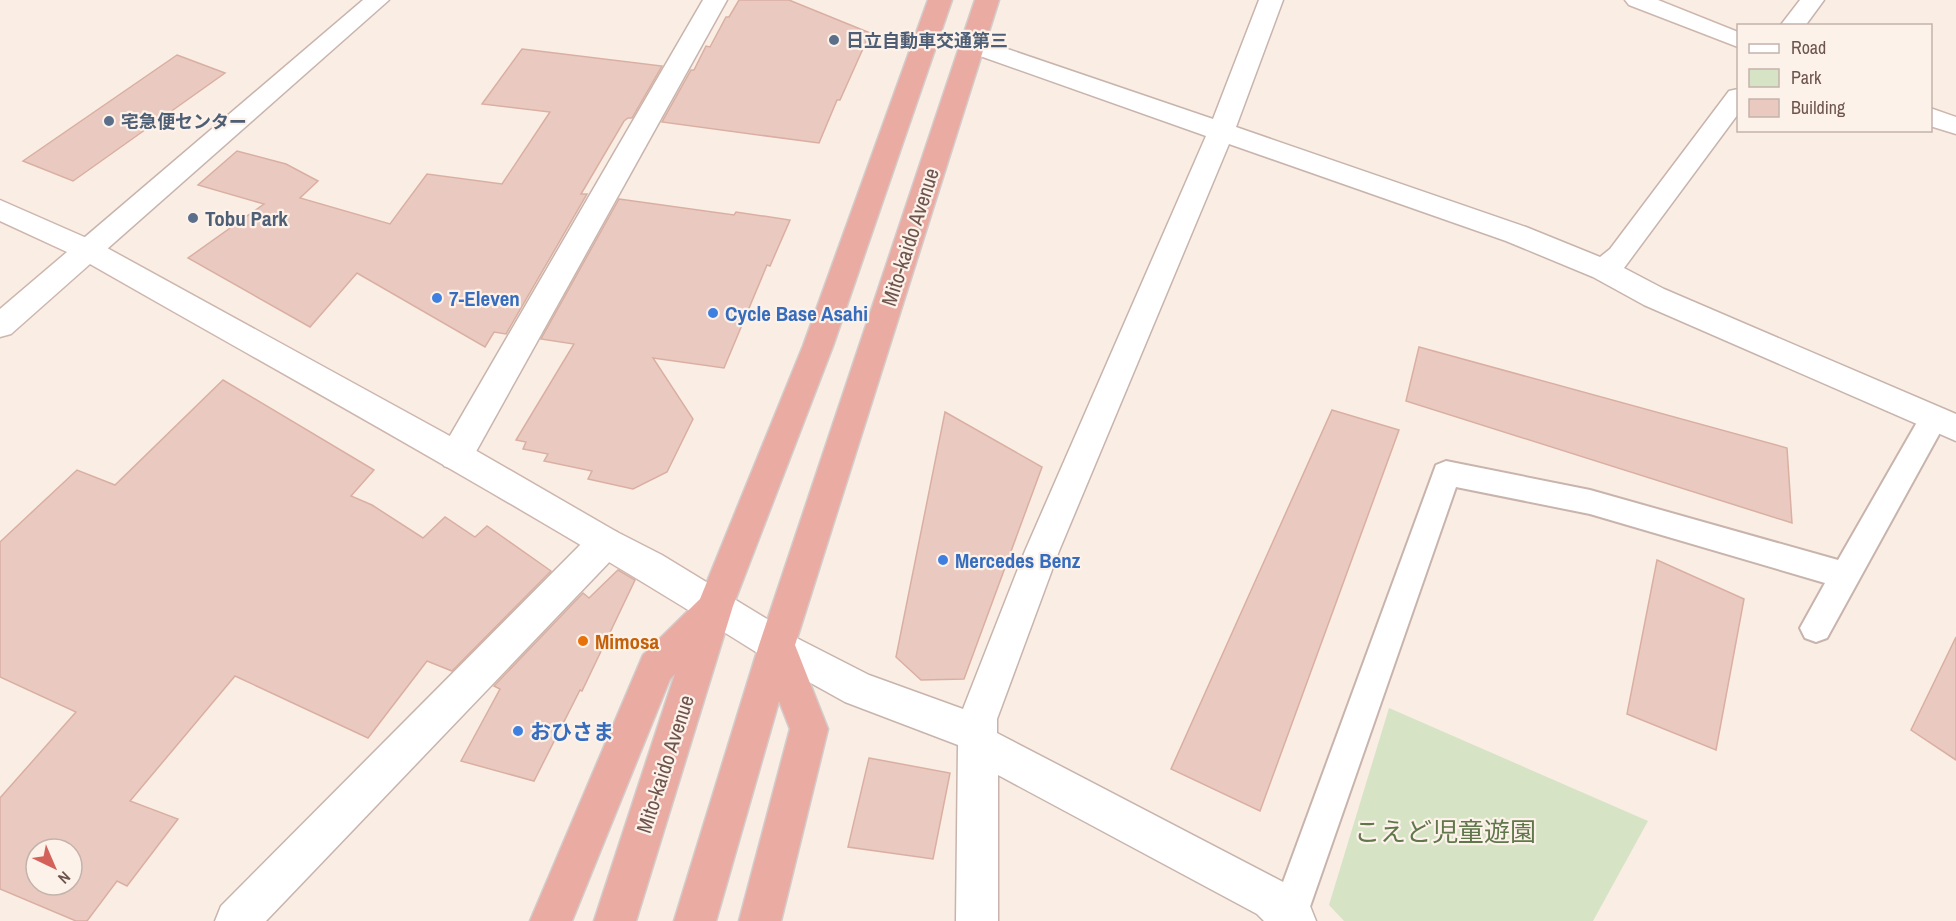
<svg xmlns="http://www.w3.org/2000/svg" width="1956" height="921" font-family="'Archivo Narrow','Noto Sans JP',sans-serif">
  <rect width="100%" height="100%" fill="#f9ede4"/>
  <polygon fill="#d6e4c5" points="1389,708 1648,821 1593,921 1344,921 1329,905"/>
  <g fill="#eacac0" stroke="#daafa2" stroke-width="1.5" fill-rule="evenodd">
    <polygon points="739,0 789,0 870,33 840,100 837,100 819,143 662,122 691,70 694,70 706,46 710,47 726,17 729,17"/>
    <polygon points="522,49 662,66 632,118 628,118 624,121 581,194 587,194 506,334 494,332 485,347 357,273 310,327 188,258 264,204 198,185 237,151 286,164 318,181 300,198 390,224 427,174 502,184 550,112 482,104"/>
    <polygon points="177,55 225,73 73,181 23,161"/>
    <polygon points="619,199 734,215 736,212 790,220 770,266 767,265 724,368 653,358 693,419 667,472 633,489 588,479 592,471 544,461 548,454 523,449 526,442 516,440 574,344 541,339"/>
    <polygon points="1419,347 1787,448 1792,523 1406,401"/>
    <path d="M223,380L374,470L351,496L372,505L423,538L445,517L475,537L487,526L551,571L452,671L427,661L368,738L235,676L130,801L178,819L127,886L117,881L87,921H76L0,889V798L76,712L0,677V542L77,470L115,485ZM36,849H72V885H36Z"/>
    <polygon points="1332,410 1399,430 1260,811 1171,769"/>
    <polygon points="945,412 1042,467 964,679 921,680 896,657"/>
    <polygon points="1657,560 1744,599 1716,750 1627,714"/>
    <polygon points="618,570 635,580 582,691 580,690 534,781 461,761 500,689 494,686 583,593 589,598"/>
    <polygon points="1956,637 1956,760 1911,730"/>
    <polygon points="869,758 950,773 933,859 848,847"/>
  </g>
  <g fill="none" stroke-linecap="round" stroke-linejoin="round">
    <g stroke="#c8b4ac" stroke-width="4">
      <polygon id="lane" points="1934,407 1944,410 1948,418 1827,638 1816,642 1805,638 1800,628 1825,583 1590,514 1456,487 1305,921 1273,921 1271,915 1436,465 1446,461 1590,490 1838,560 1924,410"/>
    </g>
    <g stroke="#c8b4ac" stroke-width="3">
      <g id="street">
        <polygon points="363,0 389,0 98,257 88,260 78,257 74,250 78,243"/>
        <polygon points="703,0 727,0 468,466 456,470 444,466 440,456 444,446"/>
        <polygon points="1259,0 1283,0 1236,127 1526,227 1600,257 1610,249 1729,91 1738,89 1738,114 1624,268 1664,289 1956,414 1956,441 1644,305 1593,277 1506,241 1229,144 1059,551 997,719 997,733 1287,884 1310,906 1316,921 1264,921 1257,914 998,775 998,921 956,921 958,745 845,702 764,657 759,645 764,633 777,628 869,675 963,709 1025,551 1206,136 963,50 960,45 963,40 972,38 981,40 1213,119"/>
        <polygon points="1800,0 1824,0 1805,26 1780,26"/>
        <polygon points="605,528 617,532 622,543 617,554 266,921 215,921 221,906 593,532"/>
      </g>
    </g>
    <g stroke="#cdb6ad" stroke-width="3">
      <g id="secondary">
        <polygon points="1625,0 1658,0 1738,32 1738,47 1629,5"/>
        <polygon points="1930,108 1956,117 1956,134 1930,126"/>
        <path d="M0,200L98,243L468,446L617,532L662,555L790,633L795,645L790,657L777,662L764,657C544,518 316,393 90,264L11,334L0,337V309L67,252L0,221Z"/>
      </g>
    </g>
    <g stroke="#d3ccca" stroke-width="3">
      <g id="highway">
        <polygon points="928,0 952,0 833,346 733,606 636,921 594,921 675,674 670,679 572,921 530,921 643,655 700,599 803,346"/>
        <polygon points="975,0 999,0 795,645 828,729 781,921 739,921 790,729 779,701 716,921 674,921 759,645"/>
      </g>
    </g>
    <use href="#lane" fill="#fff" fill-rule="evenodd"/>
    <use href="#street" fill="#fff" fill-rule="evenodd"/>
    <use href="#secondary" fill="#fff" fill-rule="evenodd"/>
    <use href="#highway" fill="#eaaba3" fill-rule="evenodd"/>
  </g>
  <g fill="#5c6f8a" stroke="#fcf2ea" stroke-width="2">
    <circle cx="834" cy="40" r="6"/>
    <circle cx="109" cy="121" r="6"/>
    <circle cx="193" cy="218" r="6"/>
  </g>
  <g fill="#3f7fe0" stroke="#fcf2ea" stroke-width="2">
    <circle cx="437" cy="298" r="6"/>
    <circle cx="713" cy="313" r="6"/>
    <circle cx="943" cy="560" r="6"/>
    <circle cx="518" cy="731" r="6"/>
  </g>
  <circle fill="#e8710a" stroke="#fcf2ea" stroke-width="2" cx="583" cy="641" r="6"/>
  <g text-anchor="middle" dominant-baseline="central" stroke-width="4.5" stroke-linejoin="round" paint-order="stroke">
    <g font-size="18" font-weight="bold" fill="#4e5e75" stroke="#fcf2ea" text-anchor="start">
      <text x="846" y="40">日立自動車交通第三</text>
      <text x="121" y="121">宅急便センター</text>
    </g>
    <g font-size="21" font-weight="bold" fill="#4e5e75" stroke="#fcf2ea" text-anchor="start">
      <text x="205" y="218">Tobu Park</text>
    </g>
    <g font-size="21" fill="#6d544d" stroke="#fcf2ea">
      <text transform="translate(910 237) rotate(-72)">Mito-kaido Avenue</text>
      <text transform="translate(665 764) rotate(-72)">Mito-kaido Avenue</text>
    </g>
    <g font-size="21" font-weight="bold" fill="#366cbe" stroke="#fcf2ea" text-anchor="start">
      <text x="449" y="298">7-Eleven</text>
      <text x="725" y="313">Cycle Base Asahi</text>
      <text x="955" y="560">Mercedes Benz</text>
      <text x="530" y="731">おひさま</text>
    </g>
    <g font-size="21" font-weight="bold" fill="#c56008" stroke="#fcf2ea" text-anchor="start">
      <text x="595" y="641">Mimosa</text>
    </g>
    <g font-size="26" fill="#5f774a" stroke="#fcf2ea">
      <text x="1445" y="831">こえど児童遊園</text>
    </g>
  </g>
  <rect x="1737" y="24" width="195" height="108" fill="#fcf2ea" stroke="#c3b3ab" stroke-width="1.5"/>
  <rect x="1749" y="44" width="30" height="9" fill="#ffffff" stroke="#c3b3ab" stroke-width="1.5"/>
  <text x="1791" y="54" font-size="18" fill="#6d544d">Road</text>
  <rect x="1749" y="69" width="30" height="18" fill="#d6e4c5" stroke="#c3b3ab" stroke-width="1.5"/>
  <text x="1791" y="84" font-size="18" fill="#6d544d">Park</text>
  <rect x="1749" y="99" width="30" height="18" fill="#eacac0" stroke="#c3b3ab" stroke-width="1.5"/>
  <text x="1791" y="114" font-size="18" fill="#6d544d">Building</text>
  <g transform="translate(54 867) rotate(136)"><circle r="28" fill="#fcf2ea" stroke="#c3b3ab" stroke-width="1.5"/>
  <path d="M0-4.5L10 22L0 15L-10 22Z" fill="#d2625a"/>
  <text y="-9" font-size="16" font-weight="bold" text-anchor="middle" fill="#6d544d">N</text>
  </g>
</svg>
